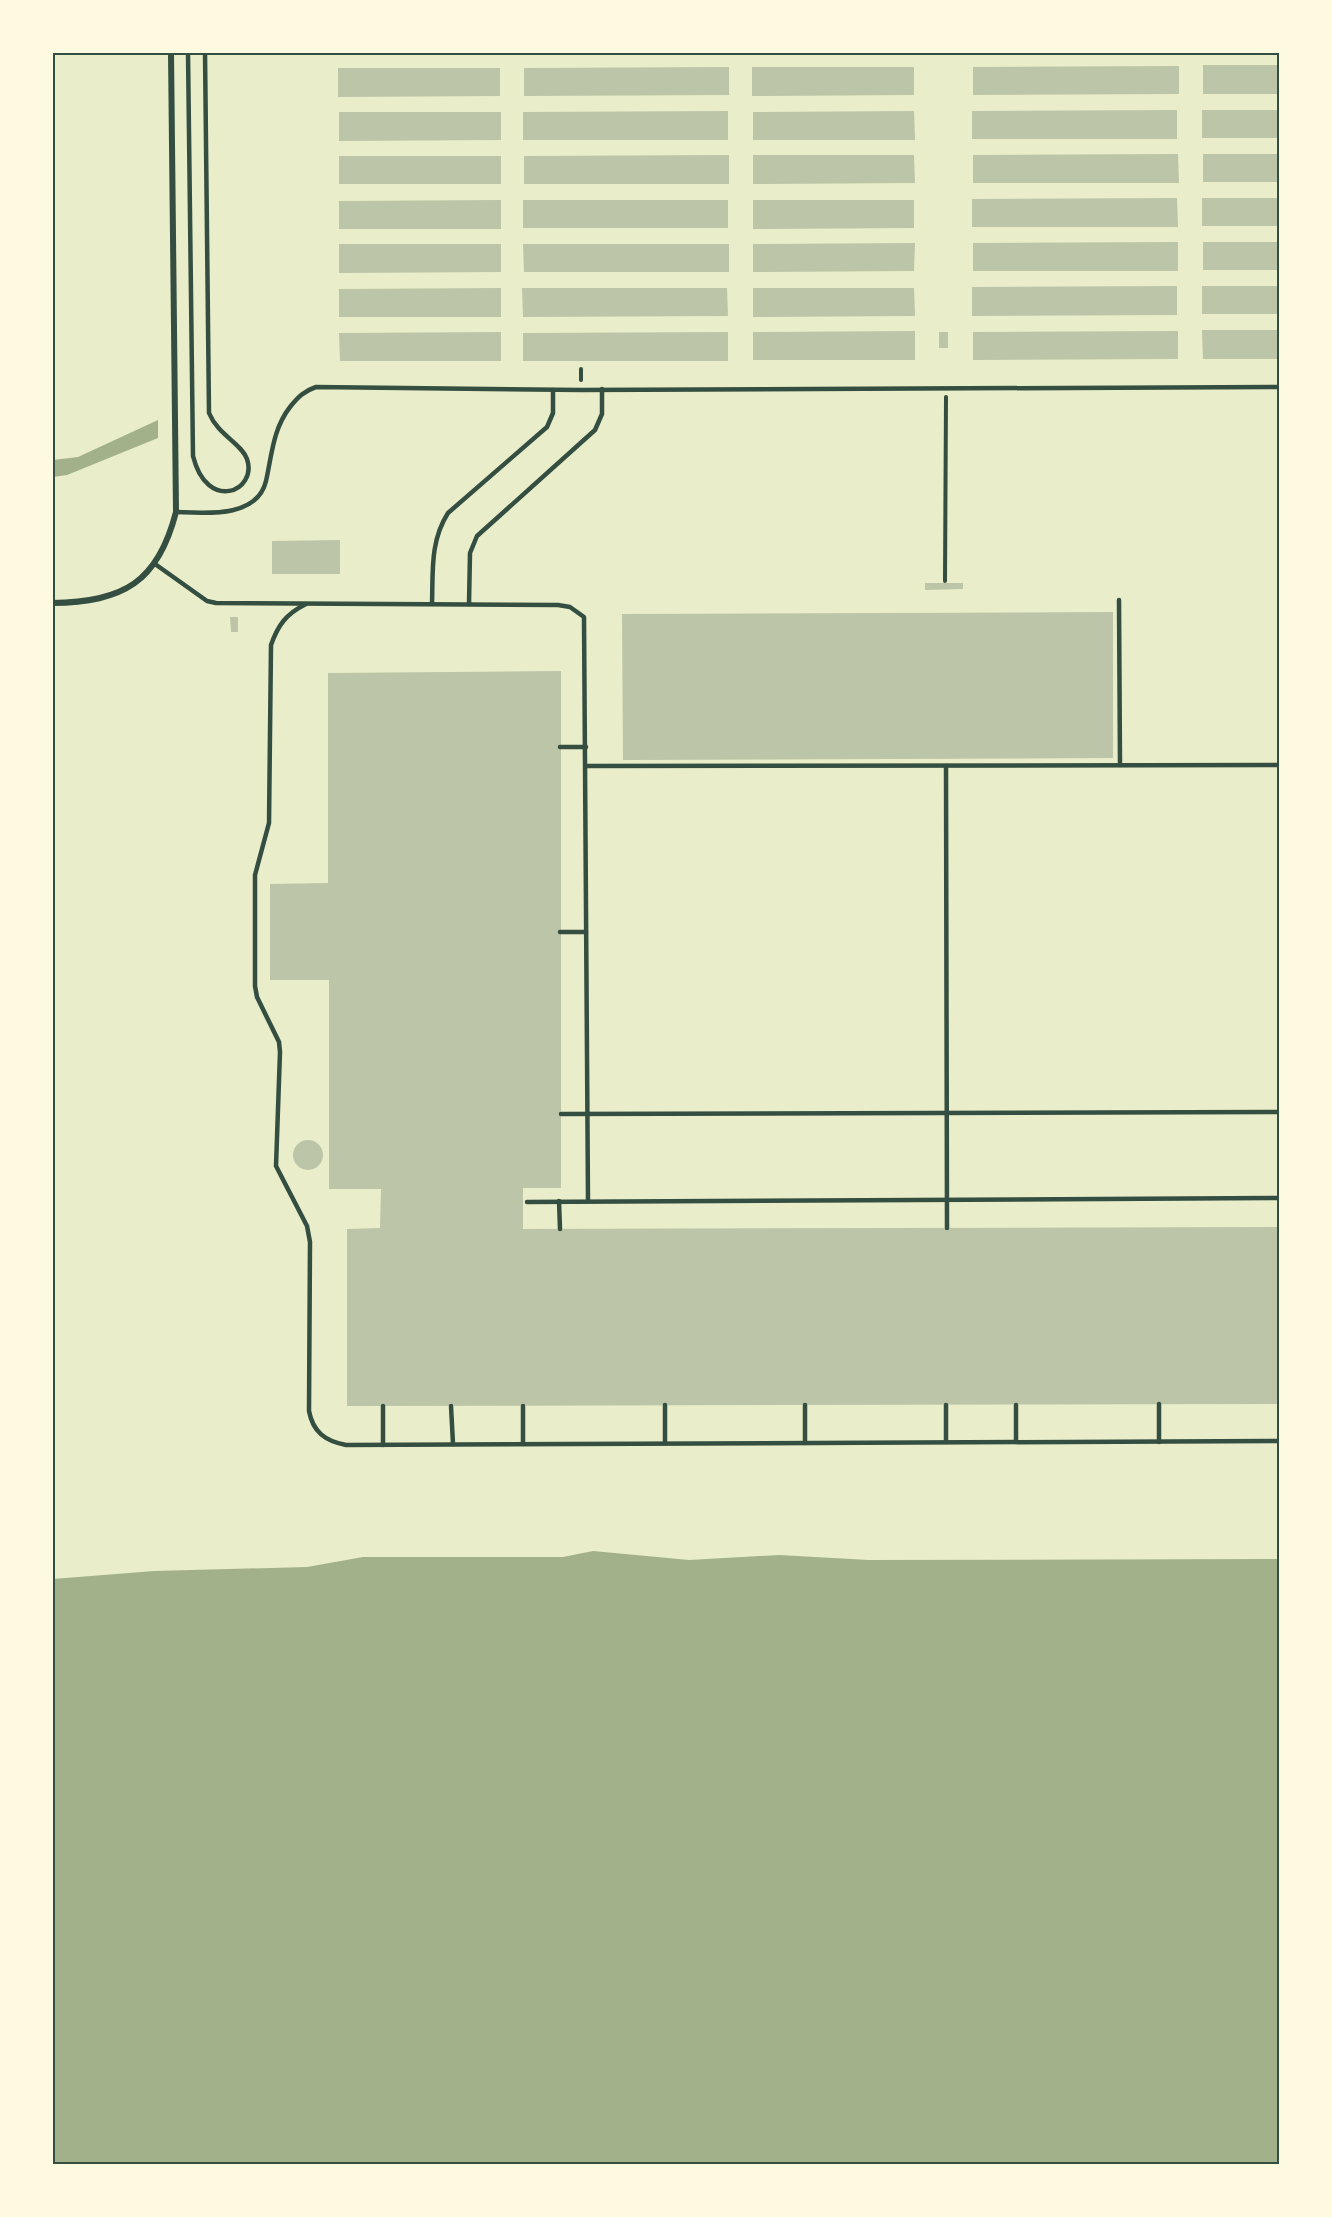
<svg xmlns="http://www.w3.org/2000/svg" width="1332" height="2217" font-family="'Work Sans',sans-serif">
  <rect width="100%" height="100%" fill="#e9edc9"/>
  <g fill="#a3b18a">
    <polygon points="158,420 158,438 67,475 53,477 53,460 78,457"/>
    <polygon points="593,1551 689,1560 779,1555 869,1560 1279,1559 1279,2164 53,2164 53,1579 154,1571 307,1567 363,1557 563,1557"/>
  </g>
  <g fill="#bcc5a7">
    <rect x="1203" y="65" width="77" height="29"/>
    <polygon points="1179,66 1179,94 973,95 973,67"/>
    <polygon points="729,67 729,95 524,96 524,68"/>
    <polygon points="752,67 914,67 914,95 752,96"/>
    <polygon points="338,68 500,68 500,96 338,97"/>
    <polygon points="1177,110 1177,139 972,139 972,111"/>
    <rect x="1202" y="110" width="78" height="28"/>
    <polygon points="728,111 728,140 523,140 523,112"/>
    <polygon points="914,111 915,140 753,140 753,112"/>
    <polygon points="339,112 501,112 501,140 339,141"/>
    <polygon points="1178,154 1179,183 973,183 973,155"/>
    <rect x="1203" y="154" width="77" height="28"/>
    <polygon points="729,155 729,184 524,184 524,156"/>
    <polygon points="753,155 914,155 915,183 753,184"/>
    <rect x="339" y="156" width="162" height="28"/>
    <polygon points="1177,198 1178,227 972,227 972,199"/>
    <rect x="1202" y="198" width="78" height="28"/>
    <polygon points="501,200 501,229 339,229 339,201"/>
    <rect x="523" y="200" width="205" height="28"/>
    <polygon points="753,200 914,200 914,228 753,229"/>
    <polygon points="1178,242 1178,271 973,271 973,243"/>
    <rect x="1203" y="242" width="77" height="28"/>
    <polygon points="915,243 914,271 753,272 753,244"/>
    <polygon points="339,244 501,244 501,272 339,273"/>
    <polygon points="523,244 729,244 729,272 524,272"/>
    <polygon points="1177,286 1177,315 972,316 972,287"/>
    <rect x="1202" y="286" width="78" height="28"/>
    <polygon points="501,288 501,317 339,317 339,289"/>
    <polygon points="522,288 727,288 728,316 523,317"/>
    <polygon points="753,288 914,288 915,316 753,317"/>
    <polygon points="1202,330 1280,330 1280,359 1203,359"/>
    <polygon points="915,331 915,360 753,360 753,332"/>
    <polygon points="1178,331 1178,359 973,360 973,332"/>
    <polygon points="501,332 501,361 340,361 339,333"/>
    <polygon points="728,332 728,361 523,361 523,333"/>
    <rect x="939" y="332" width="9" height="16"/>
    <polygon points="340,540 340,574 272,574 272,541"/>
    <polygon points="925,583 963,583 963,589 925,590"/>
    <polygon points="1113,612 1113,758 623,760 622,614"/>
    <polygon points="230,617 238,617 238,632 231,632"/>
    <polygon points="561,671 561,1188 523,1188 523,1229 1280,1227 1280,1404 347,1406 347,1229 380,1228 381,1189 329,1189 329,980 270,980 270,884 328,883 328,673"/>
    <circle cx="308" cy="1155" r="15"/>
  </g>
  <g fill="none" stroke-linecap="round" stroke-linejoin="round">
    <g stroke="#344e41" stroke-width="4">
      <polyline points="581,369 581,380"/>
      <polyline points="945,581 946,397"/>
    </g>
    <g stroke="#344e41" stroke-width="4.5">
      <path d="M188,52L193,456C207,513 258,491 247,459C241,443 218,435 209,413L205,52"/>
      <path d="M176,512C204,513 257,519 266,481C272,454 273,429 290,407C298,397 304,391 316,387L581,390L1280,387"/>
      <polyline points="155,564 207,601 216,603 558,605 570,607 584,617 588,1200"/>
      <polyline points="1119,600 1120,765"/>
      <path d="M306,604C286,614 278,625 271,645L269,823L255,875V986L257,997L279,1042L280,1052L276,1166L307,1226L310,1242L309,1411C313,1432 325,1441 346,1445L1280,1441"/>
      <path d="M432,604C433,572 430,541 448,513L547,427L553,413V390"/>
      <polyline points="469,604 470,553 477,536 595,430 602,414 602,389"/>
      <polyline points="560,747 586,747"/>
      <polyline points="586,766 1280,765"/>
      <polyline points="946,766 947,1228"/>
      <polyline points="560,932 586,932"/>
      <polyline points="561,1114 1280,1112"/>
      <polyline points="559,1201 560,1229"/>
      <polyline points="527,1202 1280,1198"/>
      <polyline points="1159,1404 1159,1442"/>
      <polyline points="665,1405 665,1443"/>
      <polyline points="805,1405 805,1443"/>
      <polyline points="383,1406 383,1445"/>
      <polyline points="451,1406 453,1444"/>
      <polyline points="523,1406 523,1444"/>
      <polyline points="946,1442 946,1405"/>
      <polyline points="1016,1442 1016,1405"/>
    </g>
    <path stroke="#344e41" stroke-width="6" d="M52,603C124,602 158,582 176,512L171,52"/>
  </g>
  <rect width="1332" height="2217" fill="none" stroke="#fefae0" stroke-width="108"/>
  <rect x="54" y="54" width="1224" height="2109" fill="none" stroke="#344e41" stroke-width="2"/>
</svg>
